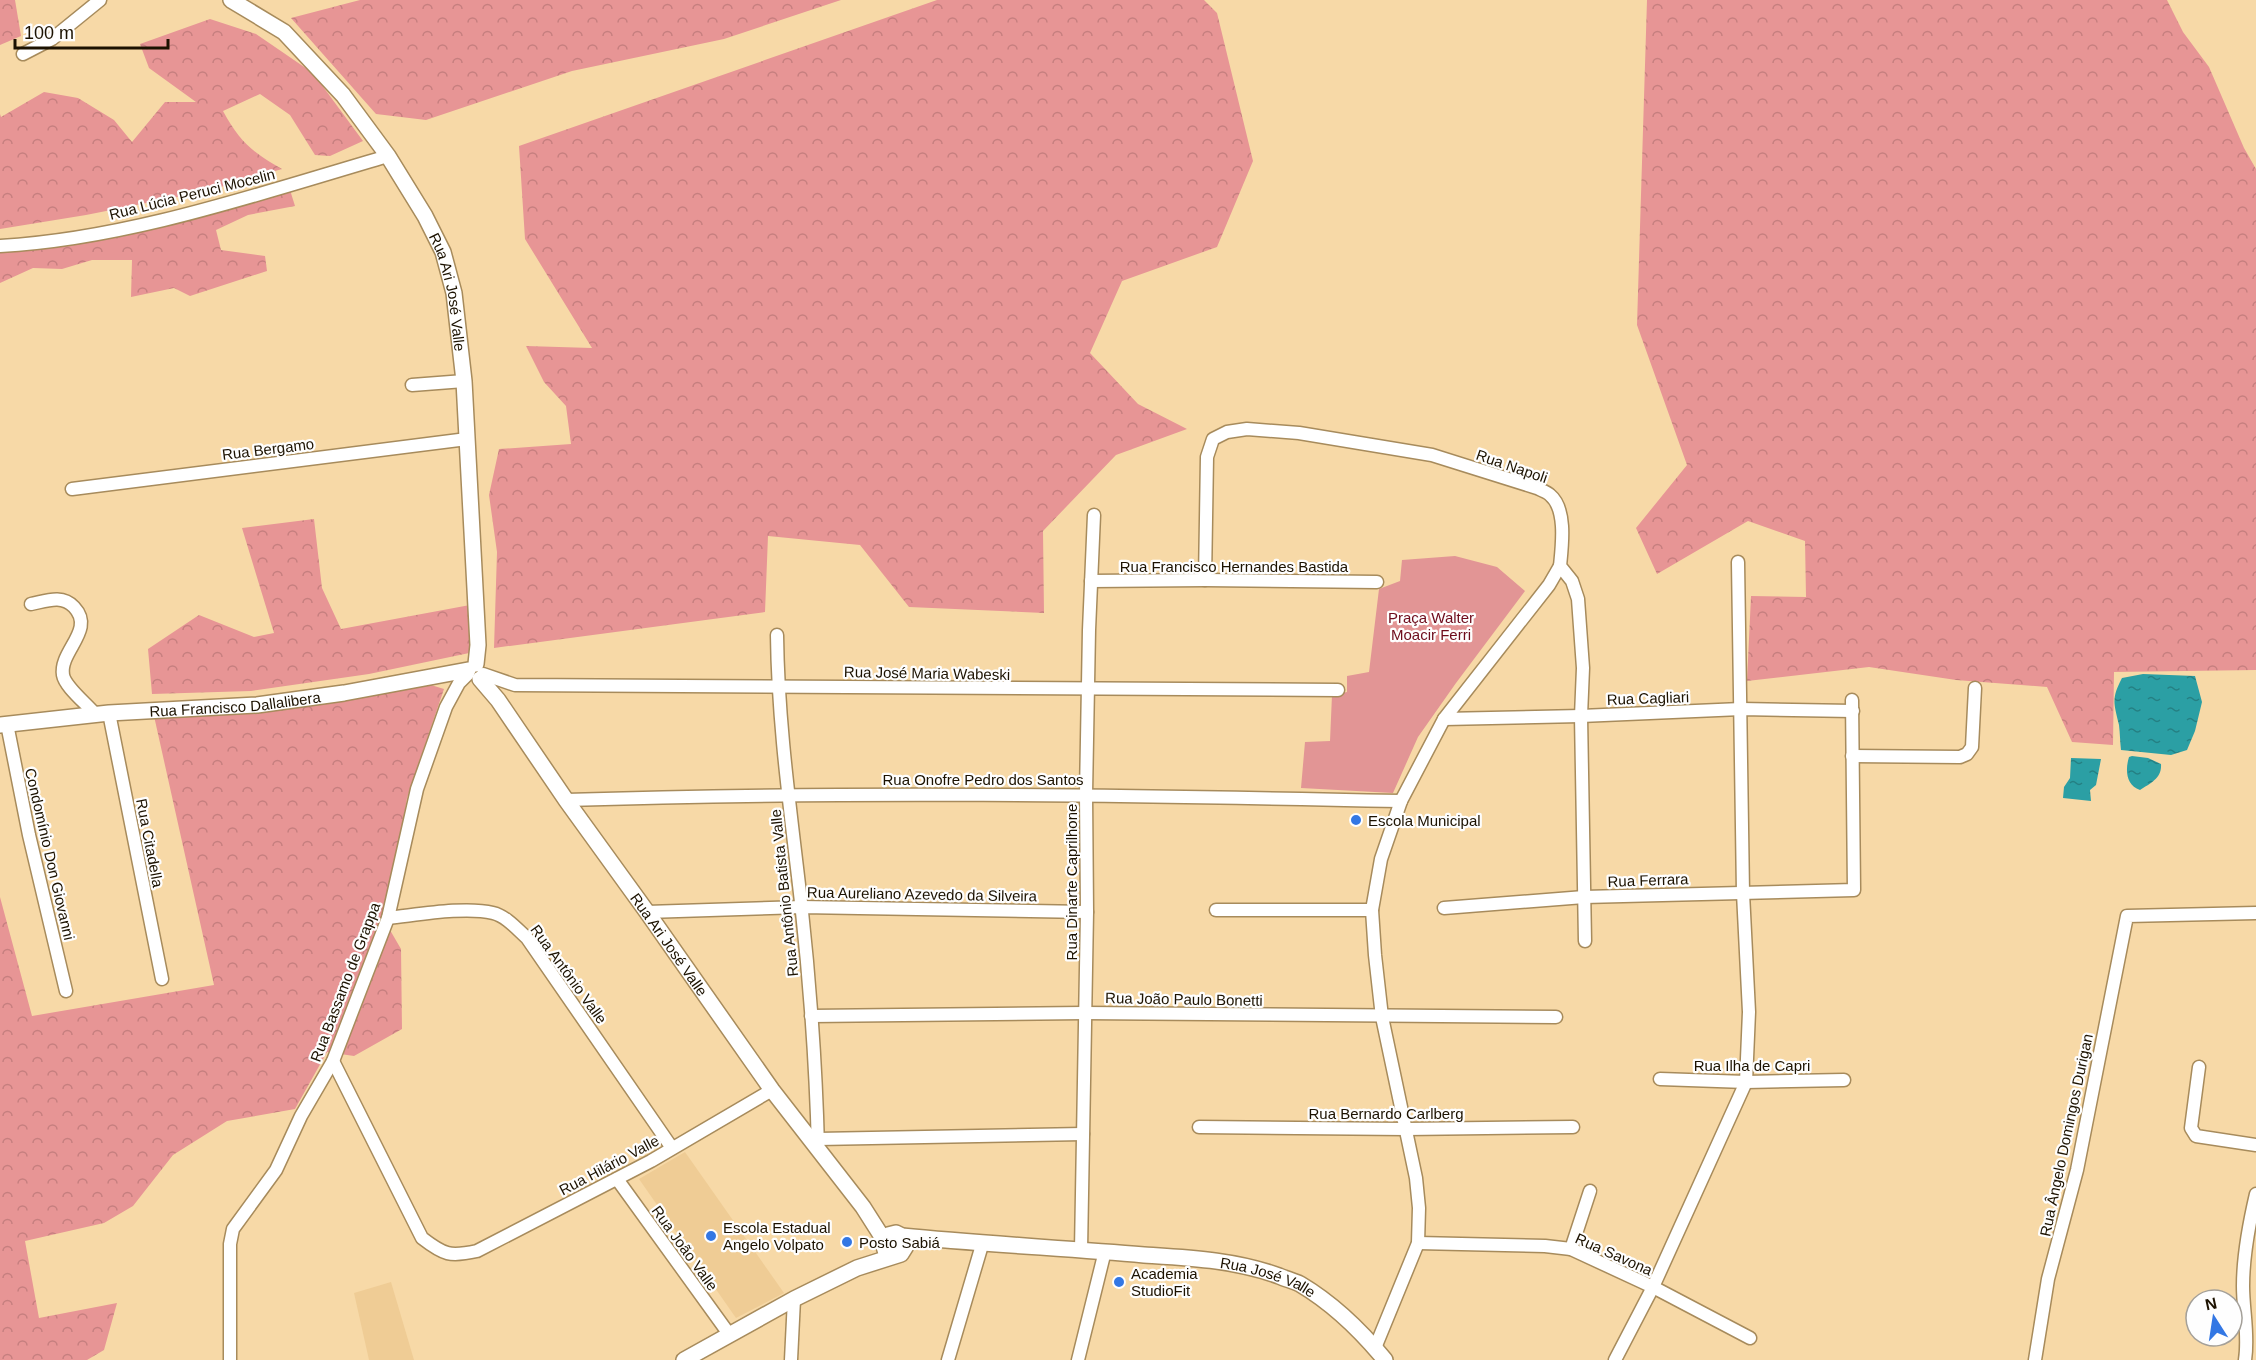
<svg xmlns="http://www.w3.org/2000/svg" width="2256" height="1360" font-family="Helvetica,sans-serif">
  <defs>
    <pattern id="forest-crowns" width="20" height="18" patternUnits="userSpaceOnUse" patternTransform="scale(1.5)"><rect width="20" height="18" fill="#e79595"/><path d="M2 6a3 3 0 1 1 6 0M12 15a3 3 0 1 1 6 0" fill="none" stroke="#c67f7f"/></pattern>
    <pattern id="water-ripples" width="26" height="14" patternUnits="userSpaceOnUse" patternTransform="scale(1.5)"><rect width="26" height="14" fill="#2b9fa4"/><path d="M2 4q2-2 4 0t4 0M15 11q2-2 4 0t4 0" fill="none" stroke="#248083"/></pattern>
  </defs>
  <rect width="100%" height="100%" fill="#f7d9a7"/>
  <g fill="#efcc95">
    <polygon points="685,1152 784,1293 736,1318 639,1179"/>
    <polygon points="391,1282 414,1360 369,1360 354,1293"/>
  </g>
  <g fill="url(#forest-crowns)">
    <polygon points="0,0 15,0 21,36 0,45"/>
    <polygon points="360,0 841,0 724,39 572,71 426,120 376,114 291,18"/>
    <polygon points="937,0 1204,0 1217,13 1253,161 1217,247 1122,281 1090,353 1138,404 1187,429 1116,455 1043,531 1044,613 909,607 860,545 768,536 765,612 494,648 497,552 489,495 499,449 571,444 566,406 544,382 526,346 592,348 525,239 519,146"/>
    <polygon points="1647,0 2167,0 2183,32 2209,67 2244,148 2256,169 2256,670 2114,672 2113,745 2072,742 2047,687 1956,680 1869,667 1747,681 1751,596 1806,597 1805,541 1748,521 1657,574 1636,528 1687,465 1637,325"/>
    <path d="M210,19L256,34L313,73L363,141L330,156L315,155L290,115L260,94L223,111C240,142 252,152 282,169L207,191L86,215L0,229V114L1,117L44,92L78,98L114,120L132,142L165,102H196L149,68L140,44Z"/>
    <polygon points="290,190 295,206 248,215 216,230 221,250 265,256 267,271 190,296 174,288 131,297 132,260 92,260 62,269 33,268 0,283 0,250 27,249 125,236"/>
    <polygon points="314,519 322,588 341,629 470,605 474,652 369,674 251,691 152,694 148,649 199,615 254,637 274,633 242,528"/>
    <polygon points="431,685 444,689 407,798 394,875 383,918 401,949 402,1029 354,1056 327,1052 295,1109 227,1121 173,1155 133,1206 104,1223 25,1241 39,1318 117,1303 104,1350 87,1360 0,1360 0,897 32,1016 214,985 154,716 312,701"/>
  </g>
  <polygon fill="#e29595" points="1455,556 1497,567 1525,591 1456,683 1418,737 1393,793 1301,788 1305,742 1330,741 1332,695 1347,692 1347,676 1369,672 1379,589 1400,581 1402,560"/>
  <g fill="url(#water-ripples)">
    <path d="M2143,674L2195,676L2202,702L2195,731L2187,750L2171,755L2121,750C2120,742 2120,733 2119,725C2114,703 2111,699 2122,678Z"/>
    <path d="M2132,756L2148,758L2161,764C2162,778 2151,783 2140,790C2126,785 2125,770 2129,757Z"/>
    <polygon points="2071,758 2101,759 2096,785 2090,790 2091,801 2063,798 2064,787 2070,778"/>
  </g>
  <g fill="none" stroke-linecap="round" stroke-linejoin="round">
    <g stroke="#a78b5c" stroke-width="15">
      <g id="minor">
        <polyline points="23,54 52,39 100,0"/>
        <path d="M0,246C129,239 264,192 388,156"/>
        <polyline points="412,385 464,381"/>
        <polyline points="72,489 467,439"/>
        <path d="M1205,580L1207,457L1213,439L1227,432L1247,429L1299,433L1432,455L1537,488C1541,490 1547,492 1550,495C1567,509 1562,546 1560,566L1572,581L1578,599L1583,668L1581,716L1585,941"/>
        <polyline points="1091,581 1205,580 1377,582"/>
        <path d="M31,604C46,601 62,594 74,607C96,630 59,651 63,675C65,687 87,704 95,714"/>
        <path d="M777,635C778,725 791,814 801,902C810,984 816,1066 818,1148"/>
        <polyline points="483,674 515,685 1338,690"/>
        <polyline points="109,713 162,979"/>
        <polyline points="1444,719 1581,716 1741,709 1853,711"/>
        <polyline points="7,724 29,835 66,991"/>
        <polyline points="1852,756 1960,757 1967,754 1972,747 1975,688"/>
        <path d="M566,800C844,791 1122,795 1401,801"/>
        <polyline points="1444,908 1584,897 1854,890 1852,700"/>
        <polyline points="1216,910 1372,910"/>
        <polyline points="647,912 802,907 1087,912"/>
        <path d="M388,918C417,915 465,906 493,913C506,916 517,929 527,938L672,1148"/>
        <polyline points="811,1016 1084,1013 1556,1017"/>
        <path d="M333,1061L422,1238C444,1255 450,1257 477,1251L651,1161L772,1090"/>
        <polyline points="2199,1067 2191,1128 2196,1136 2256,1145"/>
        <polyline points="1660,1079 1746,1082 1844,1080"/>
        <polyline points="1199,1127 1406,1129 1573,1127"/>
        <polyline points="818,1139 1083,1134"/>
        <polyline points="617,1179 729,1334"/>
        <polyline points="1418,1243 1545,1246 1571,1249 1653,1287 1750,1338"/>
        <polyline points="1571,1249 1590,1191"/>
        <polyline points="1081,1250 1087,912 1086,794 1089,630 1094,515"/>
        <polyline points="1375,1348 1418,1243 1419,1208 1416,1178 1382,1017 1375,955 1372,910 1381,859 1401,801 1444,719 1549,585 1560,566"/>
        <polyline points="230,1360 230,1244 233,1229 276,1170 301,1116 333,1061 388,918 417,789 446,707 459,683 468,674"/>
        <polyline points="791,1360 794,1299"/>
        <polyline points="948,1360 982,1245"/>
        <polyline points="1078,1360 1105,1251"/>
        <polyline points="1615,1360 1653,1287 1746,1082 1749,1012 1743,893 1738,562"/>
        <polyline points="2035,1360 2048,1279 2077,1170 2127,916 2256,913"/>
        <path d="M2245,1360C2249,1335 2243,1311 2243,1286C2243,1255 2249,1224 2256,1194"/>
      </g>
    </g>
    <g stroke="#a78b5c" stroke-width="18">
      <g id="tertiary">
        <path id="s1" d="M231,0L284,32L343,95L388,156L425,216L443,252L454,293L464,381L478,645L476,664"/>
        <path id="s2" d="M480,679L498,700L566,800L647,912L772,1090L863,1207L884,1240"/>
        <path id="s3" d="M0,725L109,713L257,705L344,693L468,670"/>
        <path id="s4" d="M892,1256L886,1253L883,1243L888,1235L896,1233L902,1236C983,1244 1063,1248 1144,1255C1190,1258 1235,1260 1279,1276C1286,1279 1294,1281 1300,1284C1332,1303 1362,1332 1385,1360"/>
        <polyline points="684,1360 794,1299 857,1268 901,1254 906,1246 902,1236"/>
      </g>
    </g>
    <use href="#minor" stroke="#fff" stroke-width="12"/>
    <use href="#tertiary" stroke="#fff" stroke-width="15"/>
  </g>
  <g fill="#3377e4" stroke="#fefefe" stroke-width="2">
    <circle cx="1356" cy="820" r="6"/>
    <circle cx="711" cy="1236" r="6"/>
    <circle cx="847" cy="1242" r="6"/>
    <circle cx="1119" cy="1282" r="6"/>
  </g>
  <g text-anchor="middle" dominant-baseline="central" stroke-width="4.5" stroke-linejoin="round" paint-order="stroke">
    <g font-size="15" fill="#1c1201" stroke="#fefefe">
      <text transform="translate(192 194) rotate(-14)">Rua Lúcia Peruci Mocelin</text>
      <text stroke="none"><textPath href="#s1" startOffset="375">Rua Ari José Valle</textPath></text>
      <text transform="translate(268 449) rotate(-7)">Rua Bergamo</text>
      <text transform="translate(1512 466) rotate(19)">Rua Napoli</text>
      <text x="1234" y="566">Rua Francisco Hernandes Bastida</text>
      <text transform="translate(927 673) rotate(1)">Rua José Maria Wabeski</text>
      <text transform="translate(1648 698) rotate(-2)">Rua Cagliari</text>
      <text stroke="none"><textPath href="#s3" startOffset="236">Rua Francisco Dallalibera</textPath></text>
      <text x="983" y="779">Rua Onofre Pedro dos Santos</text>
      <text transform="translate(150 843) rotate(79)">Rua Citadella</text>
      <text transform="translate(50 854) rotate(77)">Condomínio Don Giovanni</text>
      <text transform="translate(1648 880) rotate(-2)">Rua Ferrara</text>
      <text transform="translate(1071 882) rotate(-90)">Rua Dinarte Caprilhone</text>
      <text transform="translate(784 893) rotate(-96)">Rua Antônio Batista Valle</text>
      <text transform="translate(922 894) rotate(1)">Rua Aureliano Azevedo da Silveira</text>
      <text stroke="none"><textPath href="#s2" startOffset="326">Rua Ari José Valle</textPath></text>
      <text transform="translate(569 974) rotate(54)">Rua Antônio Valle</text>
      <text transform="translate(345 982) rotate(-69)">Rua Bassamo de Grappa</text>
      <text transform="translate(1184 999) rotate(1)">Rua João Paulo Bonetti</text>
      <text x="1752" y="1065">Rua Ilha de Capri</text>
      <text x="1386" y="1113">Rua Bernardo Carlberg</text>
      <text transform="translate(2066 1135) rotate(-78)">Rua Ângelo Domingos Durigan</text>
      <text transform="translate(609 1165) rotate(-28)">Rua Hilário Valle</text>
      <text transform="translate(685 1248) rotate(54)">Rua João Valle</text>
      <text transform="translate(1614 1254) rotate(24)">Rua Savona</text>
      <text stroke="none"><textPath href="#s4" startOffset="411">Rua José Valle</textPath></text>
    </g>
    <g font-size="15" fill="#6e0c1c" stroke="#fefefe">
      <text x="1431" y="617">Praça Walter<tspan x="1431" dy="17">Moacir Ferri</tspan></text>
    </g>
    <g font-size="15" fill="#1c1201" stroke="#fefefe" text-anchor="start">
      <text x="1368" y="820">Escola Municipal</text>
      <text x="723" y="1227">Escola Estadual<tspan x="723" dy="17">Angelo Volpato</tspan></text>
      <text x="859" y="1242">Posto Sabiá</text>
      <text x="1131" y="1273">Academia<tspan x="1131" dy="17">StudioFit</tspan></text>
    </g>
  </g>
  <g transform="translate(2214 1318) rotate(348)"><circle r="28" fill="#fefefe" stroke="#a4a099" stroke-width="1.5"/>
  <path d="M0-4.5L10 22L0 15L-10 22Z" fill="#3377e4"/>
  <text y="-9" font-size="16" font-weight="bold" text-anchor="middle" fill="#1c1201">N</text>
  </g>
  <path d="M15 39v9h153v-9" fill="none" stroke="#1c1201" stroke-width="3"/>
  <text x="24" y="39" font-size="18" fill="#1c1201" stroke="#fefefe" stroke-width="4.5" paint-order="stroke">100 m</text>
</svg>
